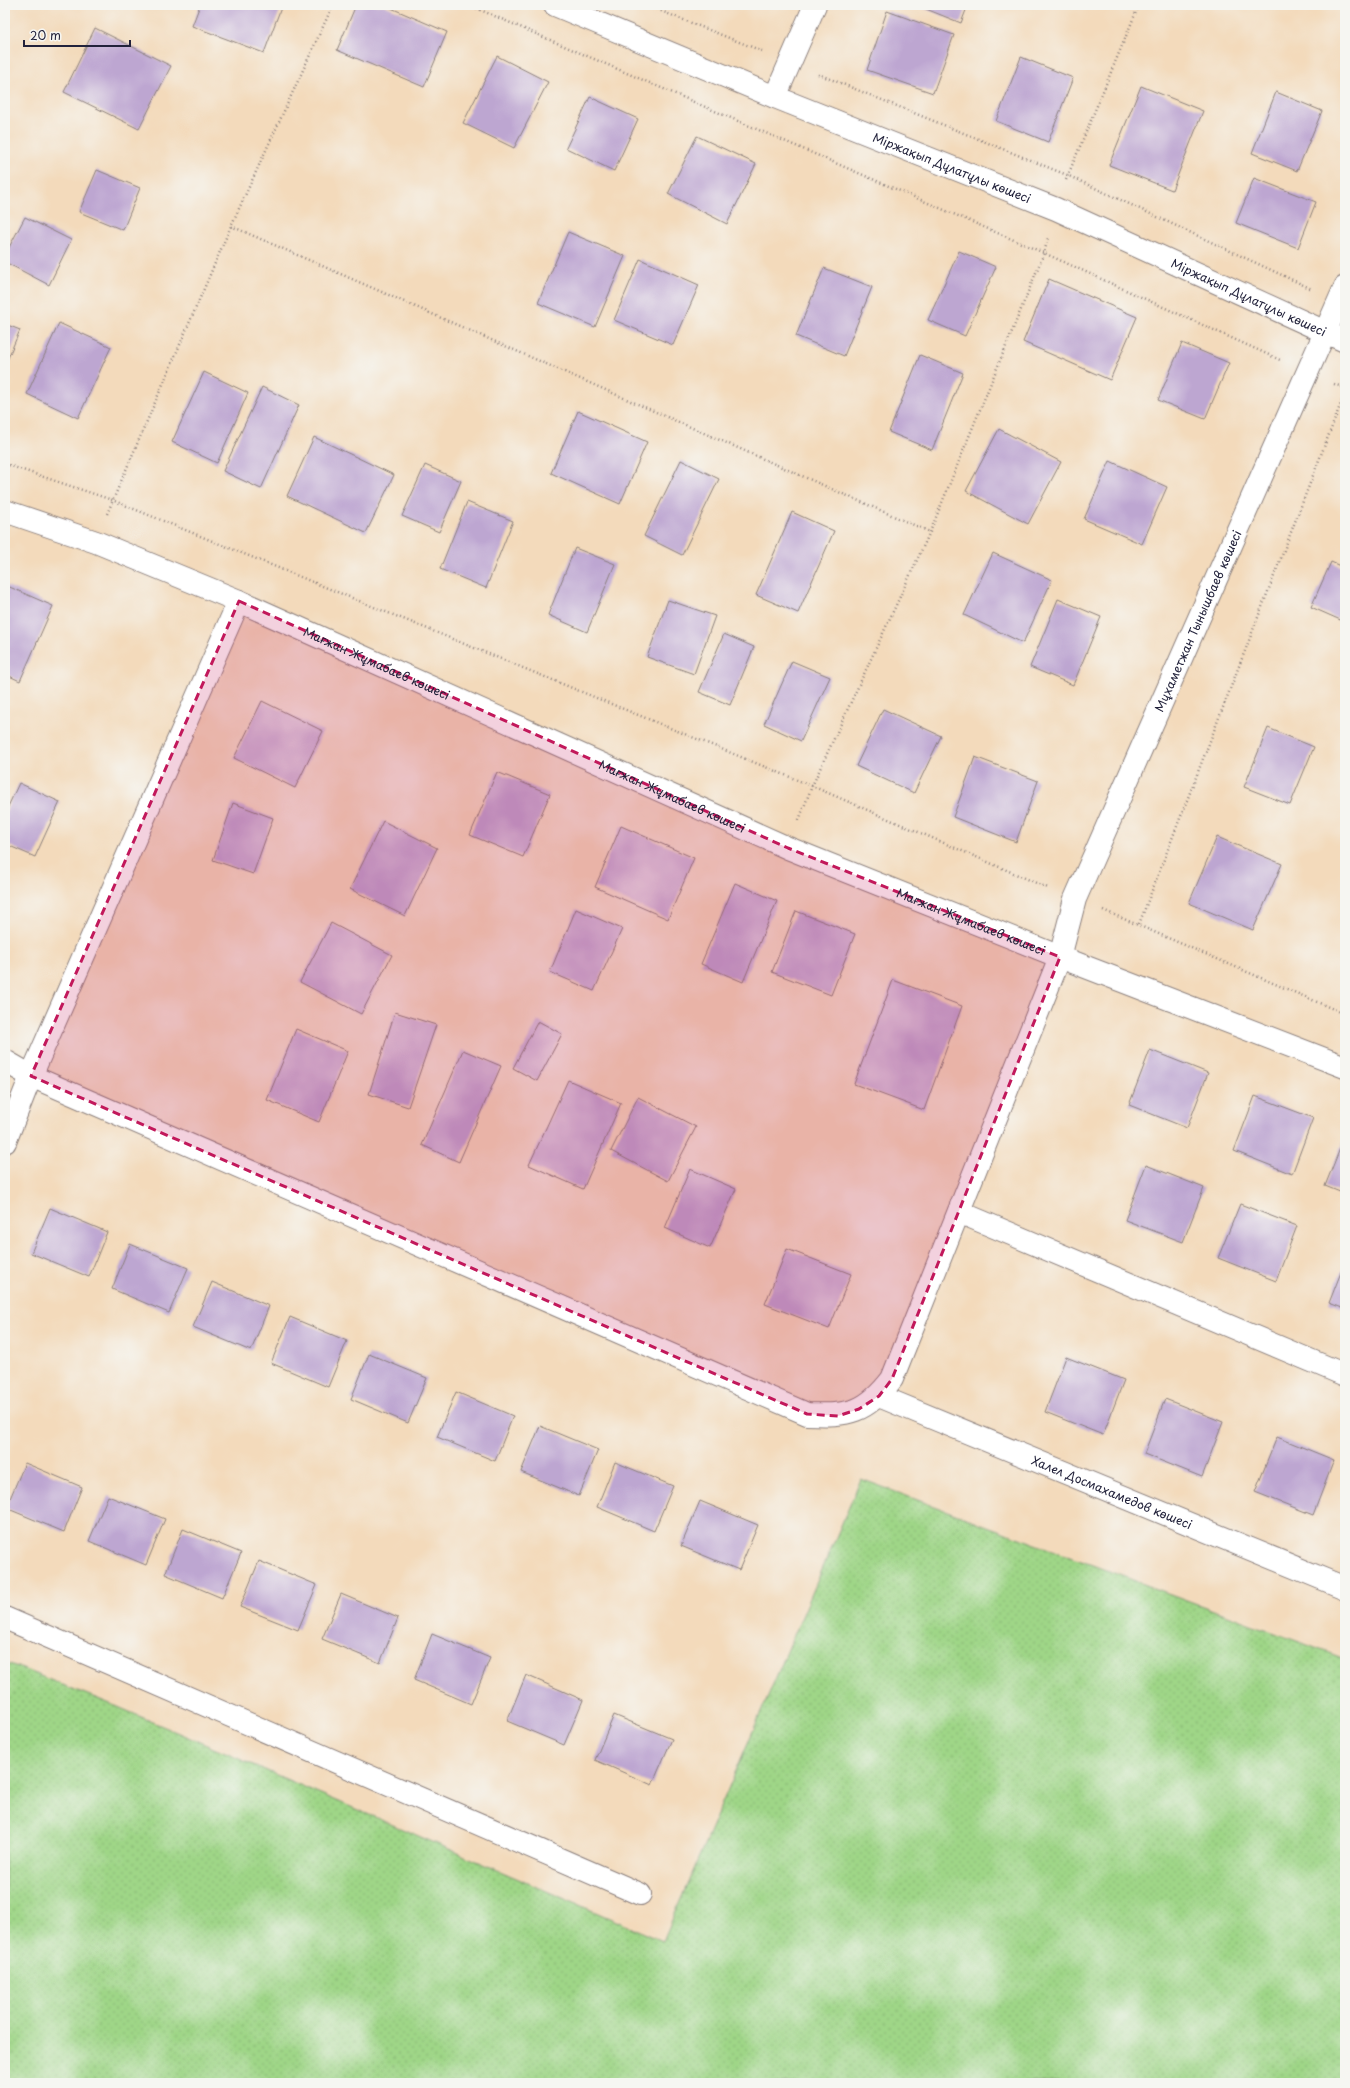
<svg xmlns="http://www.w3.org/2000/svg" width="1350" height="2088" font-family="'Playpen Sans',sans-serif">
  <defs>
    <pattern id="grass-dots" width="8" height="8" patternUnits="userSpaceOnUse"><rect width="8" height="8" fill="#9fd687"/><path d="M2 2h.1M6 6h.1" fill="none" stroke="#89b775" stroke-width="1.8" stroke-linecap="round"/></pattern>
  </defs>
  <rect width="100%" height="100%" fill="#f6f6f2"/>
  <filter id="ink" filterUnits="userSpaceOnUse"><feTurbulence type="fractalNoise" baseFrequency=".025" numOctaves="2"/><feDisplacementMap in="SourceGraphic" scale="8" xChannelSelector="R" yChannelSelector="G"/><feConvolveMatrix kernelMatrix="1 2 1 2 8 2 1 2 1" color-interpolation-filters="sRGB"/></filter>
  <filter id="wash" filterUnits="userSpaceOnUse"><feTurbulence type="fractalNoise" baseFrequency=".012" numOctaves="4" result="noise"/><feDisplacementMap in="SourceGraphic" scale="16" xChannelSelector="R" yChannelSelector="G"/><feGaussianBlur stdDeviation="0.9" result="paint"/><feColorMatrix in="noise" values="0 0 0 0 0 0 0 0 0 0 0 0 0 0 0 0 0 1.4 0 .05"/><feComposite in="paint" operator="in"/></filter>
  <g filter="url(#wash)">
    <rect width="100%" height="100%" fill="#f3dabb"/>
    <polygon fill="url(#grass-dots)" stroke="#607c61" points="861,1479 1345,1659 1345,2083 5,2083 5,1662 118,1707 663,1941"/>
    <g id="blocks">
      <g fill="#bda6d1">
        <polygon points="200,5 282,5 264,53 192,26"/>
        <polygon points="356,5 384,5 447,32 424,87 337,50"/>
        <polygon points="916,5 968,5 961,23"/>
        <polygon points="887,11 954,35 933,93 867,70"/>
        <polygon points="95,28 171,66 139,129 64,92"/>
        <polygon points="497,56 548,82 514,148 463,123"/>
        <polygon points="1021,57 1073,78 1048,142 996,121"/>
        <polygon points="1141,86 1203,111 1172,190 1109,165"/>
        <polygon points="1276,92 1322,111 1297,171 1252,153"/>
        <polygon points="590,97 638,119 614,171 566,148"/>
        <polygon points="697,136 756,164 727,224 668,194"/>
        <polygon points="97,170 140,188 123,230 79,212"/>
        <polygon points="1254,178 1316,202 1298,248 1236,223"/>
        <polygon points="25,217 71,240 49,285 5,262 5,255"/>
        <polygon points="568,232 625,256 595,327 538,303"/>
        <polygon points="959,251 996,267 965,336 928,320"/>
        <polygon points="640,259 699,285 673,345 614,320"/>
        <polygon points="824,268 872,287 844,356 796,336"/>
        <polygon points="1049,279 1137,317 1110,380 1023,342"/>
        <polygon points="59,323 111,347 78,418 27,394"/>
        <polygon points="5,324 20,330 5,365"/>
        <polygon points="1182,343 1229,363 1205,419 1158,400"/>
        <polygon points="920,355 963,373 932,450 889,432"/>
        <polygon points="204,372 248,393 217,463 172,442"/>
        <polygon points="262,387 299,405 261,489 223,471"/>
        <polygon points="578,411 647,442 620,504 551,473"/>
        <polygon points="999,429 1061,462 1028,524 966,491"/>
        <polygon points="314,437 394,475 366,533 287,496"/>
        <polygon points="681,460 719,479 682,555 644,536"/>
        <polygon points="1110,461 1167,487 1142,544 1084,519"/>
        <polygon points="425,465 461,481 439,532 402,516"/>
        <polygon points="467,502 513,521 486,588 440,569"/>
        <polygon points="792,512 834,531 798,613 756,595"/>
        <polygon points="575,548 615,564 587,632 548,615"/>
        <polygon points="993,553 1052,580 1023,643 964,615"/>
        <polygon points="1331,562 1345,568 1345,622 1311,607"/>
        <polygon points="5,585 53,606 20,681 5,674"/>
        <polygon points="1058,599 1101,617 1073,685 1030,667"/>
        <polygon points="668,600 715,616 694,674 647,657"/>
        <polygon points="724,634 754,647 730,705 699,692"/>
        <polygon points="792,661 830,677 801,741 764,724"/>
        <polygon points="262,701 323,731 295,788 234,758"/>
        <polygon points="883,709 941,736 914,793 856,766"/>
        <polygon points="1268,728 1314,747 1290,805 1244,787"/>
        <polygon points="975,757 1038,781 1016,842 953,817"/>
        <polygon points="497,772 550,794 523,857 470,835"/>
        <polygon points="19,783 60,802 35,857 5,844 5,813"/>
        <polygon points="233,803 273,818 253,874 213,860"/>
        <polygon points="383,821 437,848 405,916 350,889"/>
        <polygon points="621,826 694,858 668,919 595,887"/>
        <polygon points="1217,837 1282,864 1253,930 1189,903"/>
        <polygon points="735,883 777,901 743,982 701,964"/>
        <polygon points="576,909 622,929 594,991 550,972"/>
        <polygon points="796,911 855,934 831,995 772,972"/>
        <polygon points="331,923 392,955 361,1014 300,982"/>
        <polygon points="893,980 962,1006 924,1110 854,1084"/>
        <polygon points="395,1012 436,1025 408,1107 369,1094"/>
        <polygon points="538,1021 562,1034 537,1081 513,1068"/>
        <polygon points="296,1029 348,1051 319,1122 267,1100"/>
        <polygon points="463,1050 501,1066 459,1162 422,1145"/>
        <polygon points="1150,1050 1208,1073 1187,1128 1129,1105"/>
        <polygon points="568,1080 621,1103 583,1189 529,1165"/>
        <polygon points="1255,1096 1313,1118 1292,1174 1234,1151"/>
        <polygon points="638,1097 696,1127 668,1181 611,1151"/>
        <polygon points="1345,1136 1345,1194 1325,1186"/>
        <polygon points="1146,1165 1204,1188 1183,1242 1125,1220"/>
        <polygon points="690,1169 736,1189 710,1248 665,1228"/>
        <polygon points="1240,1204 1297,1226 1276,1281 1218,1258"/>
        <polygon points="50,1208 107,1232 89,1277 31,1253"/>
        <polygon points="130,1244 188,1268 169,1313 112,1289"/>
        <polygon points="787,1249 851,1274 829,1329 765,1304"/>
        <polygon points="1345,1262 1345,1309 1329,1303"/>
        <polygon points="212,1282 269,1306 251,1351 193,1327"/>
        <polygon points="290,1317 347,1341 328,1387 271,1363"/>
        <polygon points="369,1354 427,1378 408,1423 351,1399"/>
        <polygon points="1066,1357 1124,1380 1103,1435 1045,1412"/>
        <polygon points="456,1392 513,1416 495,1461 437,1437"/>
        <polygon points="1165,1399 1223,1422 1202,1477 1144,1454"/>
        <polygon points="540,1426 598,1450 579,1496 521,1472"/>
        <polygon points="1277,1437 1334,1460 1313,1515 1255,1492"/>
        <polygon points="615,1462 673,1486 654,1531 597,1507"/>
        <polygon points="25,1463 82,1487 64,1532 6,1508"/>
        <polygon points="108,1496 165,1519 146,1565 89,1541"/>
        <polygon points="700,1501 758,1525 739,1570 681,1546"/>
        <polygon points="183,1529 241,1553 222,1598 165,1574"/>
        <polygon points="259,1561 317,1585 298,1630 240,1607"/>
        <polygon points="341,1594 398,1618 380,1663 322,1639"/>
        <polygon points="432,1634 490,1658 471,1704 414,1680"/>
        <polygon points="526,1675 583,1700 564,1745 507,1721"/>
        <polygon points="614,1715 672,1739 652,1785 595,1760"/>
      </g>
    </g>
  </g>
  <g filter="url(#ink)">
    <use href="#blocks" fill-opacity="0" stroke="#8a7e7b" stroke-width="1"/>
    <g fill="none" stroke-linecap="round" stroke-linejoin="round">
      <g stroke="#8a7e7b" stroke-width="24">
        <g id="minor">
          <path id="s1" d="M555,5L775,97L1056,209L1345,341"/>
          <polyline points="775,97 815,5"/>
          <path id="s2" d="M5,511L96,542L239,601L788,848L1060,957L1345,1067"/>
          <path id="s3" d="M5,1061L31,1076L807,1414C849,1416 866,1413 892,1379L1060,957L1075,899L1345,287"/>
          <polyline points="5,1142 31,1076 239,601"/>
          <polyline points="959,1212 1345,1375"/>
          <path id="s4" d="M879,1396L1345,1588"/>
          <polyline points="5,1618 640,1894"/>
        </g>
      </g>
      <g stroke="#8a7e7b" stroke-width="2.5" stroke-dasharray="1 3" stroke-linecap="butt">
        <polyline points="469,5 1044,253 1280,360"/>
        <polyline points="646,5 762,51"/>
        <polyline points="818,74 1067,175 1312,289"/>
        <polyline points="1066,180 1139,5"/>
        <polyline points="231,226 930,532"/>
        <polyline points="1334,384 1345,388"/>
        <polyline points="5,464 112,500 812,786 1048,888"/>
        <polyline points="107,514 231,226 333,5"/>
        <polyline points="799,820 812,786 930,532 1044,253 1048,238"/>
        <polyline points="1103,910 1345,1014"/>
        <polyline points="1139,924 1345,393"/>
      </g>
      <use href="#minor" stroke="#fff" stroke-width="22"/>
    </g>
  </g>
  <path fill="#c2185b" fill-opacity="0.2" stroke="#c2185b" stroke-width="3" stroke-dasharray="8 5" stroke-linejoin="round" d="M239,601L788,848L1060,957L892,1379L879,1396L859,1409L838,1416L807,1414L31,1076Z"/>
  <g text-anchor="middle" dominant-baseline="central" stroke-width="4" stroke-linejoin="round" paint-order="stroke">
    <g font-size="12" fill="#22223b" stroke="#f6f6f2">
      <text stroke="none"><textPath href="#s1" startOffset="429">Міржақып Дұлатұлы көшесі</textPath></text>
      <text stroke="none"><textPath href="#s1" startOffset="753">Міржақып Дұлатұлы көшесі</textPath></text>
      <text stroke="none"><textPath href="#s3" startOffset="1792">Мұхаметжан Тынышбаев көшесі</textPath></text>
      <text stroke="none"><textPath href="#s2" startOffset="402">Мағжан Жұмабаев көшесі</textPath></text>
      <text stroke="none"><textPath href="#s2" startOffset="726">Мағжан Жұмабаев көшесі</textPath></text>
      <text stroke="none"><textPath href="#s2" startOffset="1050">Мағжан Жұмабаев көшесі</textPath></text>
      <text stroke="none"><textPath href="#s4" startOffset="252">Халел Досмахамедов көшесі</textPath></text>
    </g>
  </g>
  <rect width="1350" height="2088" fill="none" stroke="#f6f6f2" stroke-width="20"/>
  <path d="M24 40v6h106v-6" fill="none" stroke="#22223b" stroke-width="2"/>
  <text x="30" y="40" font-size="12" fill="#22223b" stroke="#f6f6f2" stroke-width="3" paint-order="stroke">20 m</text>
</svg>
